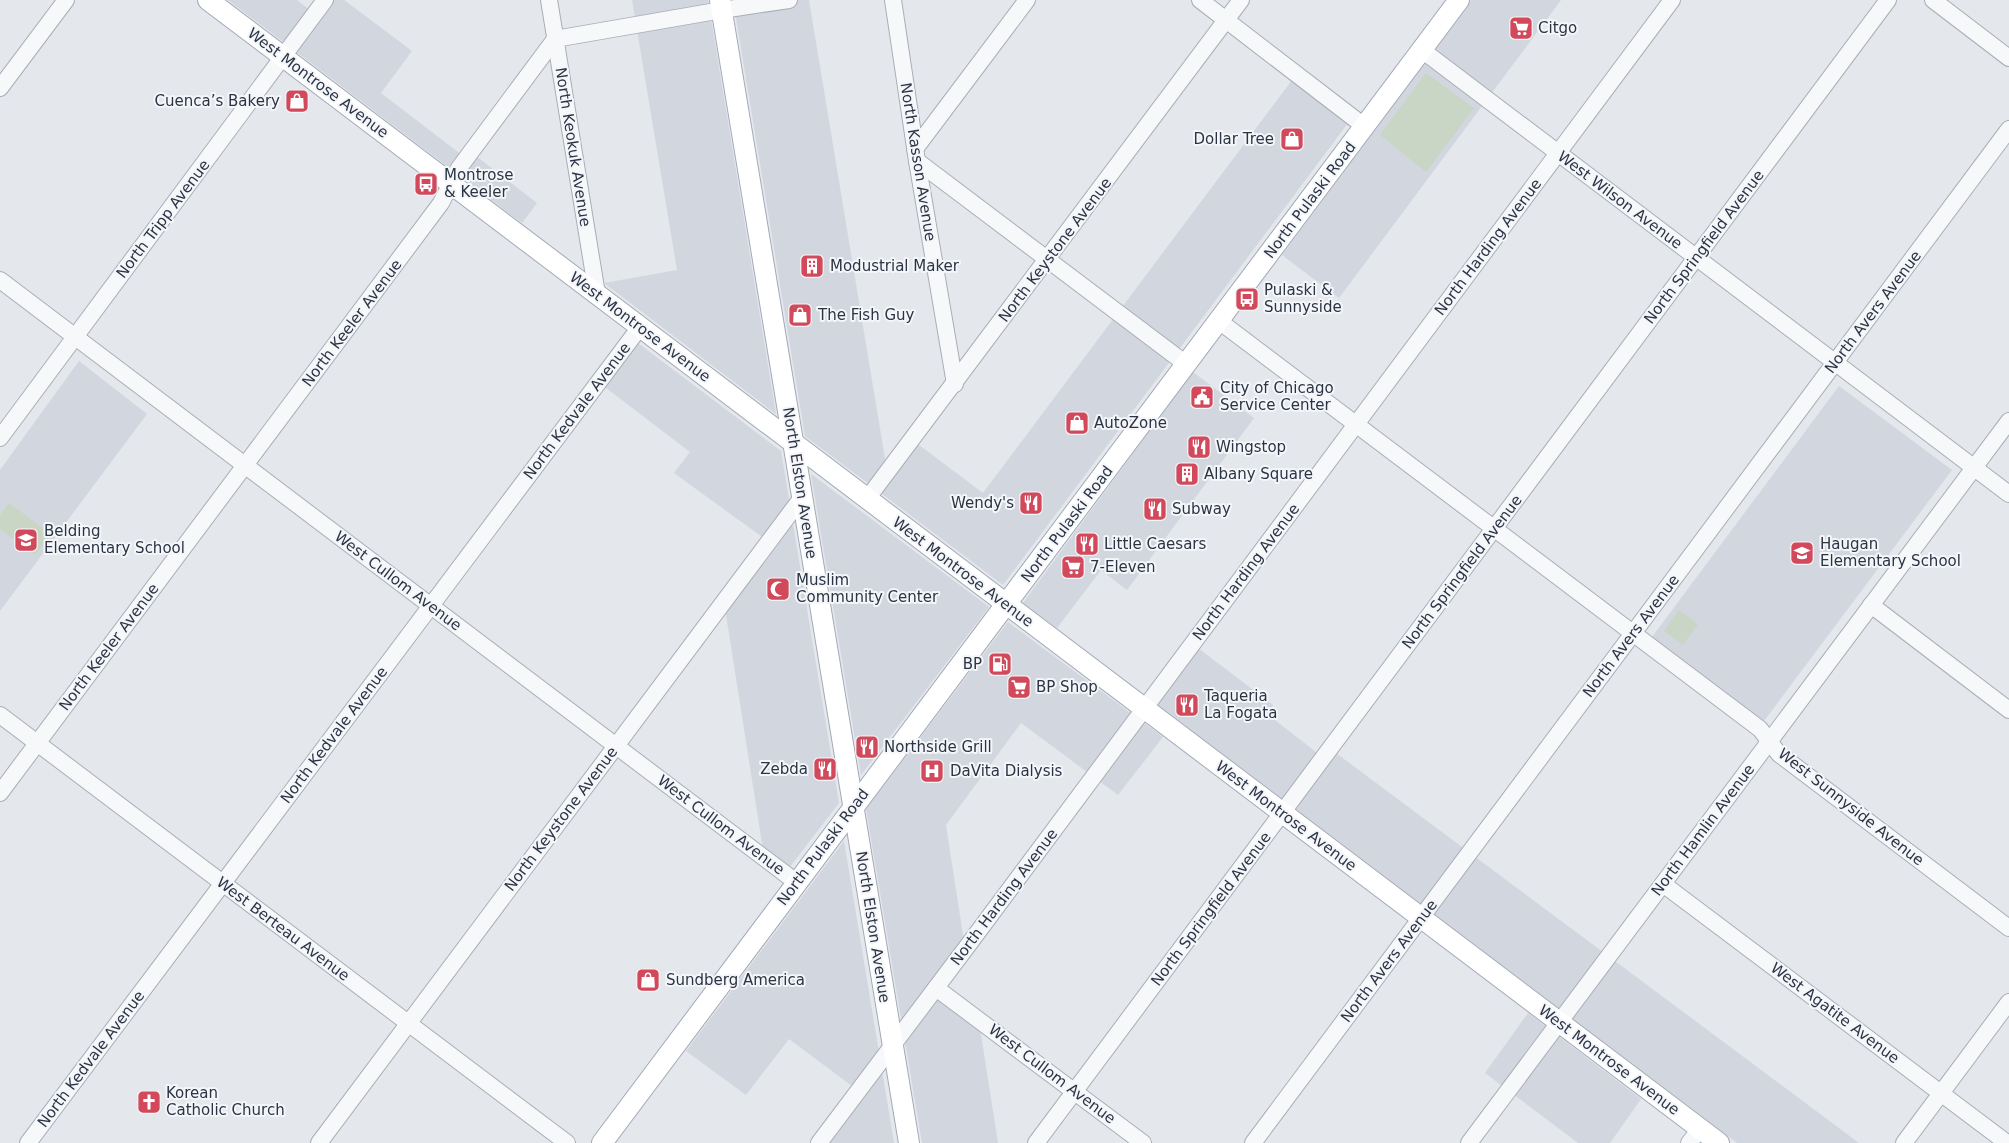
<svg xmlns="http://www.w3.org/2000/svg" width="2009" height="1143" font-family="'DejaVu Sans',sans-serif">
  <rect width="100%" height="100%" fill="#e4e7ec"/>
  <g fill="#d2d6de">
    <polygon points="228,0 297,0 315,14 325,0 344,0 412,51 381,93 467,159 472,153 537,203 522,223"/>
    <polygon points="632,0 708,0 776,414 604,283 677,270"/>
    <polygon points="733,0 809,0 887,471 911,439 983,493 1295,76 1351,119 1003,585 805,436"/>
    <polygon points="1471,0 1561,0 1339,298 1282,255"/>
    <polygon points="630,337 781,451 839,803 786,872 764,856 724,602 769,542 674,473 690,452 597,381"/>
    <polygon points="79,361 147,414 0,611 0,470"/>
    <polygon points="1193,372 1254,418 1127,590 1101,570 1057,628 1023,603"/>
    <polygon points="1839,386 1952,470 1764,721 1652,637"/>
    <polygon points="811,474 989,607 861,775"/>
    <polygon points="1008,622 1163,737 1118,795 1021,723 946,825 965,948 935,987 979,1022 998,1143 922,1143 866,809"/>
    <polygon points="1194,645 1273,705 1267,714 1325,759 1332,750 1859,1143 1737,1143 1153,701"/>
    <polygon points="844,841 894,1143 822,1143 860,1092 789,1039 746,1095 686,1051"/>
    <polygon points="1528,1013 1641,1099 1610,1143 1578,1143 1485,1073"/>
  </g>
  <g fill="#c9d6c5">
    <polygon points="1426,73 1474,108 1426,172 1380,135"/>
    <polygon points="9,503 51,534 35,555 0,529 0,515"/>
    <polygon points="1679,610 1698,624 1683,645 1664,631"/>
  </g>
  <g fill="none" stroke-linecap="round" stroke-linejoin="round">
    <g stroke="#a9aeb7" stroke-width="18">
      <g id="minor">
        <polyline points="549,0 597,294"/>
        <polyline points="893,0 917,161 955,384"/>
        <polyline points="1200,0 1364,126"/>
        <polyline points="1933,0 2009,58"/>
        <polyline points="1422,50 2009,494"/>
        <polyline points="0,88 66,0"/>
        <polyline points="915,149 1027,0"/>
        <polyline points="917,161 1186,364"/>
        <polyline points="0,280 796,882"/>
        <polyline points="1219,321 1760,729 1779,754 2009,928"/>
        <polyline points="0,438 325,0"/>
        <polyline points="867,499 1241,0"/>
        <polyline points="1871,605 2009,710"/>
        <polyline points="0,715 567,1143"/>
        <polyline points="0,793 441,203 459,168 555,39 722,10 789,0"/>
        <polyline points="1663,884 2007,1143"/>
        <polyline points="936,988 1143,1143"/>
        <polyline points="28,1143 640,327"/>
        <polyline points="319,1143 803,496"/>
        <polyline points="819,1143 966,948 1672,0"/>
        <polyline points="1036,1143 1888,0"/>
        <polyline points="1253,1143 2009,129"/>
        <polyline points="1469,1143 2009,421"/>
        <polyline points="1689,1143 1700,1129"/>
        <polyline points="1904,1143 2009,1002"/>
      </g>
    </g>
    <g stroke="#a3abb8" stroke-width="22">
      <g id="major">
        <polyline points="208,0 1719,1143"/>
        <polyline points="720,0 909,1143"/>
        <polyline points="602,1143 1459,0"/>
      </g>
    </g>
    <use href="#minor" stroke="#f7f8fa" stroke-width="16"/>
    <use href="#major" stroke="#fff" stroke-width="20"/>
  </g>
  <defs>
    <g id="supermarket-square" transform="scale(1.25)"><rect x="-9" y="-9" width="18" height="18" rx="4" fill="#d1495b" stroke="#f4f6f9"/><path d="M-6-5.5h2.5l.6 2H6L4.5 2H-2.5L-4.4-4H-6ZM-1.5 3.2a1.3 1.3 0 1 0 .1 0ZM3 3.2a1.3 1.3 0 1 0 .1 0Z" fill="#fff"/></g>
    <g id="shop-square" transform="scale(1.25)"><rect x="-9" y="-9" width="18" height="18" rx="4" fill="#d1495b" stroke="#f4f6f9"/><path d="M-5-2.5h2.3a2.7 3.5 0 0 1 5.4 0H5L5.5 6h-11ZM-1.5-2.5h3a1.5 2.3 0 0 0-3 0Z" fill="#fff"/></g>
    <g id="bus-square" transform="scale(1.25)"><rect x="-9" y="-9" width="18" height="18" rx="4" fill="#d1495b" stroke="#f4f6f9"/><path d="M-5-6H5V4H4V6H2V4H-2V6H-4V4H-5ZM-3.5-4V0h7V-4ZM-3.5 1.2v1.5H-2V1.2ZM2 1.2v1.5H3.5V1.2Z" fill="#fff"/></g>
    <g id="building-square" transform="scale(1.25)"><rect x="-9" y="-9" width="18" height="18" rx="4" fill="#d1495b" stroke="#f4f6f9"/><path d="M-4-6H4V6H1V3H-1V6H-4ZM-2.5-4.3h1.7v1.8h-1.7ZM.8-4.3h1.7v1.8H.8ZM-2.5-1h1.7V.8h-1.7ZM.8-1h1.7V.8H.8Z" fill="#fff"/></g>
    <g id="civic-square" transform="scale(1.25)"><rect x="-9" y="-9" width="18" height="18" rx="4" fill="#d1495b" stroke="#f4f6f9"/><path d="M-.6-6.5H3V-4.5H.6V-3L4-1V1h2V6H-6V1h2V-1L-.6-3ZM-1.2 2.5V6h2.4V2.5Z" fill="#fff"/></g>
    <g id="restaurant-square" transform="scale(1.25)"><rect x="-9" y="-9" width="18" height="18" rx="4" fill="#d1495b" stroke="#f4f6f9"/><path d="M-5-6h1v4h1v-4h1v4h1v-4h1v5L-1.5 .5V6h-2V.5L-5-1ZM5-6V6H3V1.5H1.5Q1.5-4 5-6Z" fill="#fff"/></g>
    <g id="school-square" transform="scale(1.25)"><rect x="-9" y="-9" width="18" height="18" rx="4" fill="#d1495b" stroke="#f4f6f9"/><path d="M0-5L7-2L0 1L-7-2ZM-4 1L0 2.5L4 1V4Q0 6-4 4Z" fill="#fff"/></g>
    <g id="mosque-square" transform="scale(1.25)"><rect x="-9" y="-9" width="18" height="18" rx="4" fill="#d1495b" stroke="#f4f6f9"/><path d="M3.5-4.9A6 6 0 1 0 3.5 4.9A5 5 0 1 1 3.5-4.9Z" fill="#fff"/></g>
    <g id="fuel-square" transform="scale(1.25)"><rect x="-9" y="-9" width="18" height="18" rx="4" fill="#d1495b" stroke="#f4f6f9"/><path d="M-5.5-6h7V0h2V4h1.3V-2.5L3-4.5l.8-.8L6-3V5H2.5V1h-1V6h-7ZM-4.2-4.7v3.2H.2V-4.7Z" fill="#fff"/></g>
    <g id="hospital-square" transform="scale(1.25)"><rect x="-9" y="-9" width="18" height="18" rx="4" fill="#d1495b" stroke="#f4f6f9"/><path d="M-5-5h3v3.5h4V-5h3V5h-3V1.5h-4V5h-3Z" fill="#fff"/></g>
    <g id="church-square" transform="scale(1.25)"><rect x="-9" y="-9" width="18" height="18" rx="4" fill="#d1495b" stroke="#f4f6f9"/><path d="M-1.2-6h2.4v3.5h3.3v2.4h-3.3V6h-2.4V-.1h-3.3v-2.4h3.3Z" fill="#fff"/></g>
  </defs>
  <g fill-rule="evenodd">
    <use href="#supermarket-square" x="1521" y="28"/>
    <use href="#shop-square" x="297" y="101"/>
    <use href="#shop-square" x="1292" y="139"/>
    <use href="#bus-square" x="426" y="184"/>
    <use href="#building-square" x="812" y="266"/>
    <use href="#bus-square" x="1247" y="299"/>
    <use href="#shop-square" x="800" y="315"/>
    <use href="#civic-square" x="1202" y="397"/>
    <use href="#shop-square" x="1077" y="423"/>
    <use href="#restaurant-square" x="1199" y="447"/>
    <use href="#building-square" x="1187" y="474"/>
    <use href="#restaurant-square" x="1031" y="503"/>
    <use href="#restaurant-square" x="1155" y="509"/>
    <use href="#school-square" x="26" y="540"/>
    <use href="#restaurant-square" x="1087" y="544"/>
    <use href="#school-square" x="1802" y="553"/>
    <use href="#supermarket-square" x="1073" y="567"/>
    <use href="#mosque-square" x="778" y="589"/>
    <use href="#fuel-square" x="1000" y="664"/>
    <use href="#supermarket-square" x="1019" y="687"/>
    <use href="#restaurant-square" x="1187" y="705"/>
    <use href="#restaurant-square" x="867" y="747"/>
    <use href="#restaurant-square" x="825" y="769"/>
    <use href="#hospital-square" x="932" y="771"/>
    <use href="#shop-square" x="648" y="980"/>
    <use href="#church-square" x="149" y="1102"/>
  </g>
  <g text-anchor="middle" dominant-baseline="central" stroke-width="4" stroke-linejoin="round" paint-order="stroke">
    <g font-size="15" fill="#2b3445" stroke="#f4f6f9" text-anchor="start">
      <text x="1538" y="28">Citgo</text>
      <text x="280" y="101" text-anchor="end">Cuenca’s Bakery</text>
      <text x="1274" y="139" text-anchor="end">Dollar Tree</text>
      <text x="444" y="175">Montrose<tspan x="444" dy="17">&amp; Keeler</tspan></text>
      <text x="830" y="266">Modustrial Maker</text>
      <text x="1264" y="290">Pulaski &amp;<tspan x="1264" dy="17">Sunnyside</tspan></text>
      <text x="818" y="315">The Fish Guy</text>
      <text x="1220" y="388">City of Chicago<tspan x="1220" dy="17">Service Center</tspan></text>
      <text x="1094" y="423">AutoZone</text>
      <text x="1216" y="447">Wingstop</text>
      <text x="1204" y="474">Albany Square</text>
      <text x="1014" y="503" text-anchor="end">Wendy's</text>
      <text x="1172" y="509">Subway</text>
      <text x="44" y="531">Belding<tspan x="44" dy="17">Elementary School</tspan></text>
      <text x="1104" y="544">Little Caesars</text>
      <text x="1820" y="544">Haugan<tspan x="1820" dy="17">Elementary School</tspan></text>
      <text x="1090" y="567">7-Eleven</text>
      <text x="796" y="580">Muslim<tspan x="796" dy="17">Community Center</tspan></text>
      <text x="982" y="664" text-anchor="end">BP</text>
      <text x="1036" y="687">BP Shop</text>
      <text x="1204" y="696">Taqueria<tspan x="1204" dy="17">La Fogata</tspan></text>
      <text x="884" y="747">Northside Grill</text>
      <text x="808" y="769" text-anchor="end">Zebda</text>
      <text x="950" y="771">DaVita Dialysis</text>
      <text x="666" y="980">Sundberg America</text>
      <text x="166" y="1093">Korean<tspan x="166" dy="17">Catholic Church</tspan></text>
    </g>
    <g font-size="15" fill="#2b3445" stroke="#f4f6f9">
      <text transform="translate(318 83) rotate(37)">West Montrose Avenue</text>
      <text transform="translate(573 147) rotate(81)">North Keokuk Avenue</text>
      <text transform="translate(918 162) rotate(81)">North Kasson Avenue</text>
      <text transform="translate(1310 200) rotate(-53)">North Pulaski Road</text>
      <text transform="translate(1620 200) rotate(37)">West Wilson Avenue</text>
      <text transform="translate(163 219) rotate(-53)">North Tripp Avenue</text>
      <text transform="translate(1488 247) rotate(-53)">North Harding Avenue</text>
      <text transform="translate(1704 247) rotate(-53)">North Springfield Avenue</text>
      <text transform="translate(1055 250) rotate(-53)">North Keystone Avenue</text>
      <text transform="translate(1873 312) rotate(-53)">North Avers Avenue</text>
      <text transform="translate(352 323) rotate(-53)">North Keeler Avenue</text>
      <text transform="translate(640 327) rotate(37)">West Montrose Avenue</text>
      <text transform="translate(577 411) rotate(-53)">North Kedvale Avenue</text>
      <text transform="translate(800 483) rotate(81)">North Elston Avenue</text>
      <text transform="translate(1067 524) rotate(-53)">North Pulaski Road</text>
      <text transform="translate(963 572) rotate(37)">West Montrose Avenue</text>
      <text transform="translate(1246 572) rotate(-53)">North Harding Avenue</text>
      <text transform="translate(1462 572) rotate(-53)">North Springfield Avenue</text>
      <text transform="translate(398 581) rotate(37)">West Cullom Avenue</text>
      <text transform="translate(1631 636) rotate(-53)">North Avers Avenue</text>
      <text transform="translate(109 647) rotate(-53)">North Keeler Avenue</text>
      <text transform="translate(334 735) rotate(-53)">North Kedvale Avenue</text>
      <text transform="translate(1851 807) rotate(38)">West Sunnyside Avenue</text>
      <text transform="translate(1286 816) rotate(37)">West Montrose Avenue</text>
      <text transform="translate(561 819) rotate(-53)">North Keystone Avenue</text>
      <text transform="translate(721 825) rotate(37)">West Cullom Avenue</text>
      <text transform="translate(1703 830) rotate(-53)">North Hamlin Avenue</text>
      <text transform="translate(823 847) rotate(-53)">North Pulaski Road</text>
      <text transform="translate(1004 897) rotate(-53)">North Harding Avenue</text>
      <text transform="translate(1211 909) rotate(-53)">North Springfield Avenue</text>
      <text transform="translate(873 927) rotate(81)">North Elston Avenue</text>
      <text transform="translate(283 929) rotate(37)">West Berteau Avenue</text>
      <text transform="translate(1389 961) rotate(-53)">North Avers Avenue</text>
      <text transform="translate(1835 1013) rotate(37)">West Agatite Avenue</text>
      <text transform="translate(91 1059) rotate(-53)">North Kedvale Avenue</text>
      <text transform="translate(1609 1060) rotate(37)">West Montrose Avenue</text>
      <text transform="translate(1052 1074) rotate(37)">West Cullom Avenue</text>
    </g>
  </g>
</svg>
